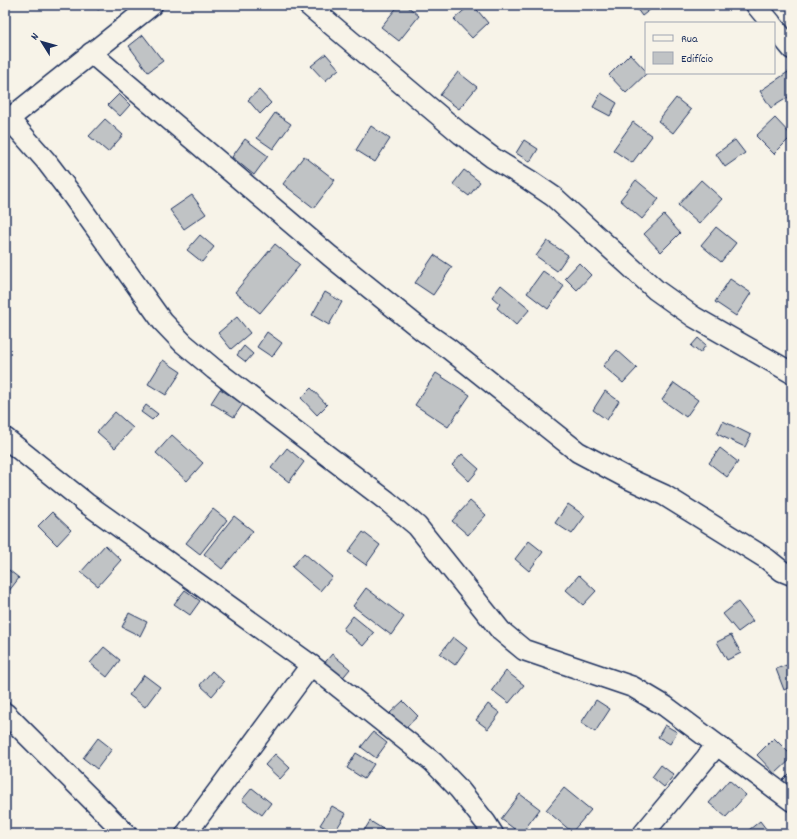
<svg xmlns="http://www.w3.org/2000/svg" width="797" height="839" font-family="Dekko,sans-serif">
  <rect width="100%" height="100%" fill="#f7f3e8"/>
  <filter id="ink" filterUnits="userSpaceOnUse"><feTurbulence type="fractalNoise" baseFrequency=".025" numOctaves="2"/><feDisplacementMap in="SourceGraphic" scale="8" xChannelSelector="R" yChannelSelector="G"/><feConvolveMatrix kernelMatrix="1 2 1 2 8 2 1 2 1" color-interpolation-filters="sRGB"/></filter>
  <g filter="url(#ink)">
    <g fill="#c0c3c5" stroke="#1b2f5e">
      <polygon points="95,5 105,5 98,10"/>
      <polygon points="399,5 406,5 419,16 399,41 381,27"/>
      <polygon points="470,5 473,5 488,23 472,38 454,19"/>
      <polygon points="634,5 656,5 642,16"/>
      <polygon points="143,35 163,61 148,72 129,46"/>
      <polygon points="326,54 339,69 325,81 311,66"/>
      <polygon points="630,54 646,71 646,73 647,73 626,93 609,75"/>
      <polygon points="458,72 477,87 459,109 440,95"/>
      <polygon points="788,72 792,79 792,95 771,108 760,91"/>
      <polygon points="259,90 271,103 260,114 248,100"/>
      <polygon points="601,93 617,103 610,116 593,107"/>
      <polygon points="119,94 130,105 120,116 108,105"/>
      <polygon points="676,98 691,110 673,133 658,121"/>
      <polygon points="275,113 291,124 273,149 257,138"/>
      <polygon points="775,118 792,136 774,154 756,136"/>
      <polygon points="105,119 123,135 108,152 89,136"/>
      <polygon points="633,122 652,136 632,163 613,150"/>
      <polygon points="371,126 390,139 375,162 356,150"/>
      <polygon points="245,139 268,156 254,175 232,157"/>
      <polygon points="524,140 538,149 530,162 516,153"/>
      <polygon points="735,140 745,153 725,167 716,154"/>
      <polygon points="304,156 335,180 314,208 283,184"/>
      <polygon points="464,170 480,182 469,196 453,184"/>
      <polygon points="636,180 659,199 642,219 620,200"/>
      <polygon points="701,180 722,199 699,224 678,205"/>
      <polygon points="192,195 206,214 184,229 170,210"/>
      <polygon points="664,215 680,233 661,252 644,234"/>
      <polygon points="716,227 736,243 721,262 701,245"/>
      <polygon points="200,235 214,247 202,262 187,250"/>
      <polygon points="547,241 568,255 557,271 536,256"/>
      <polygon points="275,244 300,265 260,313 235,292"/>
      <polygon points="434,255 452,267 433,295 415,283"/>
      <polygon points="579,263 591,275 577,290 565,278"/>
      <polygon points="543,271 564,286 548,309 527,293"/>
      <polygon points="730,279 751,293 736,316 715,302"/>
      <polygon points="501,285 530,309 516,325 497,308 500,304 492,297"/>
      <polygon points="325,292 342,302 329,325 312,315"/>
      <polygon points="237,317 250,333 231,349 218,333"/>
      <polygon points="267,332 282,343 272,357 257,347"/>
      <polygon points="698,338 706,345 700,353 691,346"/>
      <polygon points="244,346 253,354 246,362 237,355"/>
      <polygon points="617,350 637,368 623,383 603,366"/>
      <polygon points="163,360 181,372 166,395 148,384"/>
      <polygon points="436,373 470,395 448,427 415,405"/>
      <polygon points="674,383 698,400 686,417 662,400"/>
      <polygon points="311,388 327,405 317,415 301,398"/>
      <polygon points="220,389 243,404 234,417 211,403"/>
      <polygon points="605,391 619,401 607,420 593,410"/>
      <polygon points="146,405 158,414 152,420 141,412"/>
      <polygon points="115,412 133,428 115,448 97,432"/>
      <polygon points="723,421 751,435 745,447 717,434"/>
      <polygon points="172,435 203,463 187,481 156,453"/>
      <polygon points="287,448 304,462 289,482 271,468"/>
      <polygon points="720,448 738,462 727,477 709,463"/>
      <polygon points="462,454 479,469 469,481 452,465"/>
      <polygon points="470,501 486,515 468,535 452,521"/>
      <polygon points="568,504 585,516 572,534 555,523"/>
      <polygon points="213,509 227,520 200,554 186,543"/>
      <polygon points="52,512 71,530 57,545 38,526"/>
      <polygon points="234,516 253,531 222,569 204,554"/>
      <polygon points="363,532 380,545 366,565 348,552"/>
      <polygon points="529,541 543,552 529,571 515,559"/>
      <polygon points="105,545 121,560 98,586 81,572"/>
      <polygon points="304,553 332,577 320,591 292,567"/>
      <polygon points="5,567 19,578 5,596"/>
      <polygon points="579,575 596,591 583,605 566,590"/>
      <polygon points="366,588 404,617 391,635 353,606"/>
      <polygon points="185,590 200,601 190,615 174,604"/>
      <polygon points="738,602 753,621 738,632 723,614"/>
      <polygon points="129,613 147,622 140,636 122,627"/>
      <polygon points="353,616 374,633 363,646 343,629"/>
      <polygon points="731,635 741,653 727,660 717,642"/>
      <polygon points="453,637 467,648 455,665 440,654"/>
      <polygon points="104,647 120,660 107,677 90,663"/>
      <polygon points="332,654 350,669 340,681 322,666"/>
      <polygon points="792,663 792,686 784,690 776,669"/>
      <polygon points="212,671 224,682 212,696 200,685"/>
      <polygon points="506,671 524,685 509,703 492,690"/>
      <polygon points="144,675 160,687 145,707 129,695"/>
      <polygon points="596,700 610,709 595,732 581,723"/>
      <polygon points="403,701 418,716 405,728 390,713"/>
      <polygon points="488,704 500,713 488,729 476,720"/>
      <polygon points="665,725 677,732 670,744 658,737"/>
      <polygon points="373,732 387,743 376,758 361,747"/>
      <polygon points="98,738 112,749 97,769 83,758"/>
      <polygon points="774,738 792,756 792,758 775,774 757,755"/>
      <polygon points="356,753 374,764 364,779 347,768"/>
      <polygon points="275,754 290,768 280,779 265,765"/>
      <polygon points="661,765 674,775 664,787 652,777"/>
      <polygon points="792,771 792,796 779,784"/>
      <polygon points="729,780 746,795 726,817 709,803"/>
      <polygon points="252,788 271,803 262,815 242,800"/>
      <polygon points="564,788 591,810 572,832 546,810"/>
      <polygon points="520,794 540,809 521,834 501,819"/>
      <polygon points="332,806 346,814 334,833 320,825"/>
      <polygon points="370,821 391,834 362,834"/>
      <polygon points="760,821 770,834 744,834"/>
    </g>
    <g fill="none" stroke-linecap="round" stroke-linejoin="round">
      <g stroke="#1b2f5e" stroke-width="23">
        <g id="minor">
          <polyline points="308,5 461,134 493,158 529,180 554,197 656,290 694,317 792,373"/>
          <polyline points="756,5 771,23"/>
          <polyline points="774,27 792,49"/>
          <polyline points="91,53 330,256 423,331 449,349 578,452 629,479 664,495 767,559 782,571 792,575"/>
          <polyline points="5,116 9,119 46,161 72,195 162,321 183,343 214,369 387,501 417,526 501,631 524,650 633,687 665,706 792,801"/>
          <polyline points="9,119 152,5"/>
          <polyline points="5,438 86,503 311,665 433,762 459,789 486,823 493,834"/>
          <polyline points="5,713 126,834"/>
          <polyline points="186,834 311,665"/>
          <polyline points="643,834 717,745"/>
        </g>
      </g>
      <use href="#minor" stroke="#f7f3e8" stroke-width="20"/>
    </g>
  </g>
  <rect width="797" height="839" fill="none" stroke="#f7f3e8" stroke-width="20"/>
  <rect x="10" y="10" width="777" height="819" fill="none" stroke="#1b2f5e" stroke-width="1.5" filter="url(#ink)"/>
  <rect x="645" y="22" width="130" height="52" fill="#f7f3e8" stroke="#9fa5b1"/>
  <rect x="653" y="35" width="20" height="6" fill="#f7f3e8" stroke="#9fa5b1"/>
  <text x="681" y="42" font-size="12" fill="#1b2f5e">Rua</text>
  <rect x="653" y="52" width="20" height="12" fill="#c0c3c5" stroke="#9fa5b1"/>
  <text x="681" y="62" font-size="12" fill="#1b2f5e">Edifício</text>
  <g transform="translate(42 42) rotate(307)" stroke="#f7f3e8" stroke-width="3" paint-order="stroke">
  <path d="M0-3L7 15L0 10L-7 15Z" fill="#1b2f5e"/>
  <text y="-6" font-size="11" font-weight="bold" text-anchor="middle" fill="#1b2f5e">N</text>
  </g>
</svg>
